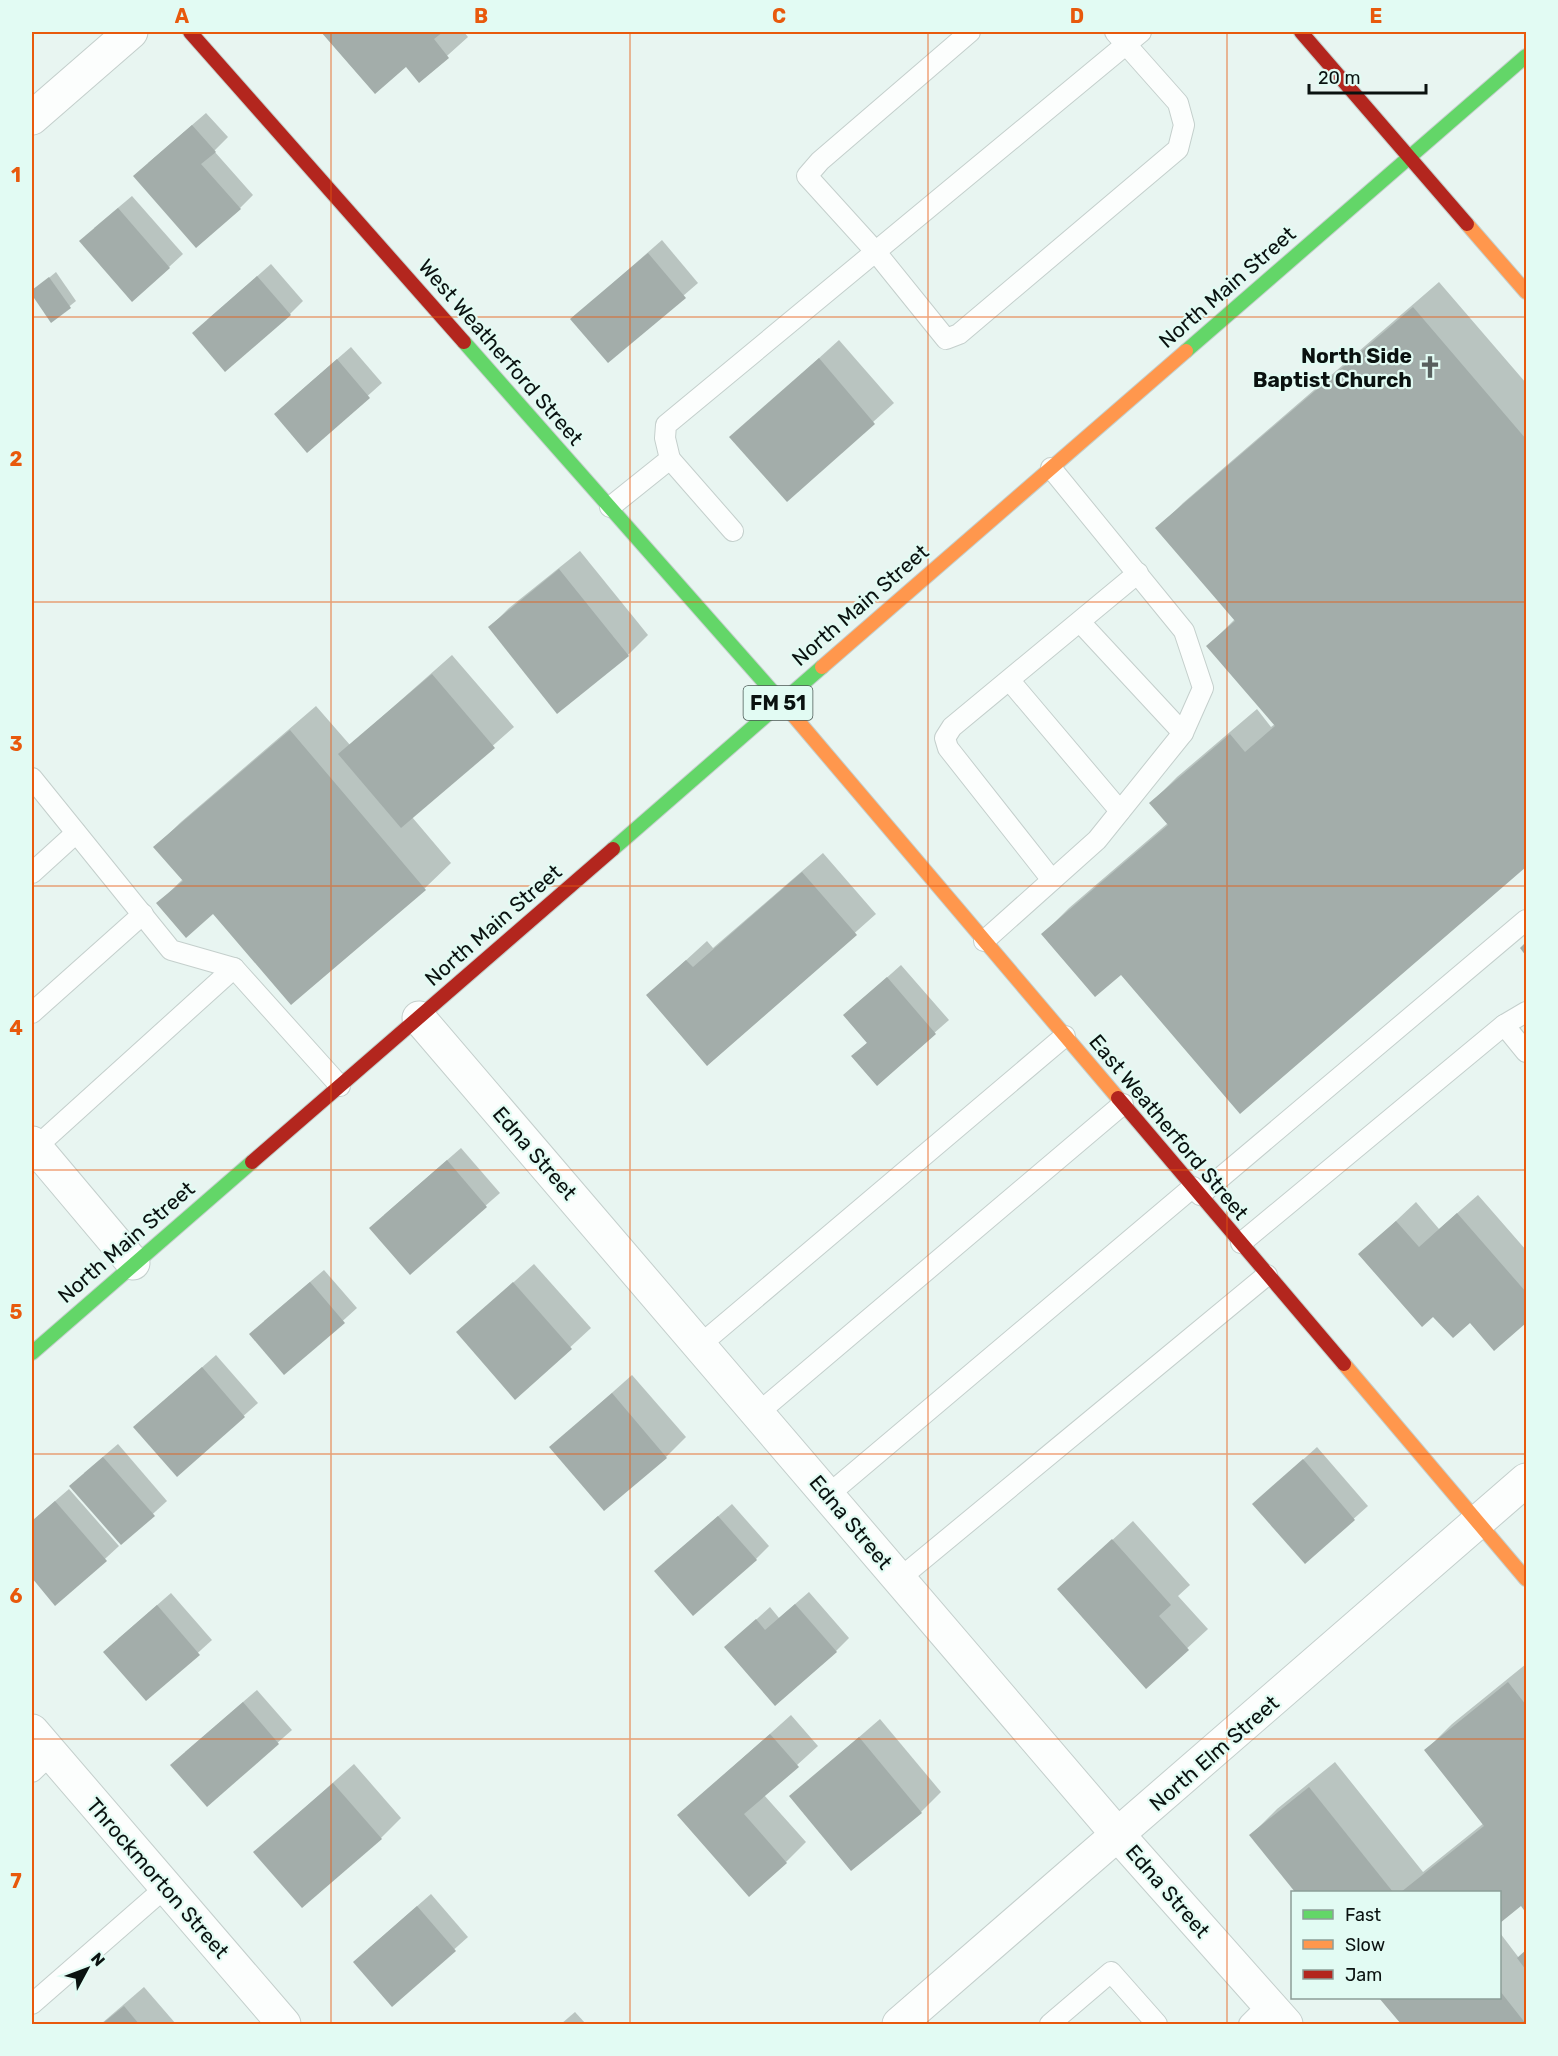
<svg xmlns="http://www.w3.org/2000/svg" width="1558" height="2056" font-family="Rubik,sans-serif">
  <rect width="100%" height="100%" fill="#e8f5f1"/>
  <g fill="#0003">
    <polygon points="323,32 464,32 468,37 419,81 406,65 375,92"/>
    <polygon points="206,113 228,137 214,151 253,195 240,208 148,163"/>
    <polygon points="132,196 183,254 169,267 94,228"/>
    <polygon points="662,240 698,283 608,361 572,319"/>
    <polygon points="271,264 303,301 290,314 207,320"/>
    <polygon points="56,272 76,301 51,321 32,292"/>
    <polygon points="1439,282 1526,383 1526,865 1240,1111 1121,973 1043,934 1069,908 1168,823 1151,803 1177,777 1257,709 1271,727 1275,724 1208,646 1235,619 1157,529 1183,503"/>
    <polygon points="839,340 894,403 787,500 732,437"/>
    <polygon points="351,347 382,383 307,450 289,401"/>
    <polygon points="580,551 648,635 628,655 557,712 490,627 509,608"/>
    <polygon points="452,655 514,727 412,817 451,863 425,888 292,1003 213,912 158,903 183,879 155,847 181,822 316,706 350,745"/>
    <polygon points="823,853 876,914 707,1064 648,995 707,941 713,948"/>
    <polygon points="901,965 949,1020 877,1083 853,1056 868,1042 845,1015"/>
    <polygon points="461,1148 500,1193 410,1272 384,1215"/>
    <polygon points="1478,1195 1526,1250 1526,1321 1495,1349 1470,1321 1434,1314 1360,1255 1416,1202 1439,1229"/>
    <polygon points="534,1264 591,1328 515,1398 458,1332"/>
    <polygon points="324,1270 357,1308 285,1373 264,1321"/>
    <polygon points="216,1355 258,1403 177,1475 149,1414"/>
    <polygon points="632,1375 686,1437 666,1457 551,1447"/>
    <polygon points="118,1444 167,1501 121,1543 84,1473"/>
    <polygon points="1317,1447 1368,1506 1305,1562 1254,1504"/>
    <polygon points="69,1489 119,1546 56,1604 32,1576 32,1521"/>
    <polygon points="732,1504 769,1546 756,1559 670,1558"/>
    <polygon points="1133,1521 1190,1585 1178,1596 1208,1629 1146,1686 1059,1589"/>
    <polygon points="809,1592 849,1638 836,1651 726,1647 770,1607 779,1618"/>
    <polygon points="171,1593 212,1640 147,1699 118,1639"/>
    <polygon points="1526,1664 1526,1911 1521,1904 1500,1921 1500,1892 1297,1892 1251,1835 1277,1809 1335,1762 1423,1872 1484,1823 1426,1750 1452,1724"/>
    <polygon points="257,1690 292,1730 207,1805 185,1752"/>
    <polygon points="791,1715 818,1746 764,1795 806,1842 786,1862 679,1815"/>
    <polygon points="880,1719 941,1792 921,1812 791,1796"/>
    <polygon points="354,1764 401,1818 381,1838 255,1852"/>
    <polygon points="431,1894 468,1937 392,2005 368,1949"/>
    <polygon points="1500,1933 1519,1958 1526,1950 1526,2024 1403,2024 1381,1998 1500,1998"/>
    <polygon points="144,1987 176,2024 101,2024"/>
    <polygon points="575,2012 586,2024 561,2024"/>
  </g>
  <g fill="#a3adaa">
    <polygon points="321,32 443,32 434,39 449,58 419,83 406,67 375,94"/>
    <polygon points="192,125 216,152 201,164 241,209 196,248 133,176"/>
    <polygon points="118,208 170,268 132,302 79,241"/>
    <polygon points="648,253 686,298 608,363 570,319"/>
    <polygon points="257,276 291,315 225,372 192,333"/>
    <polygon points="49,277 71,308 51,323 32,295 32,290"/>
    <polygon points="1413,307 1526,439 1526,867 1240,1114 1121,975 1095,997 1041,934 1168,825 1149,803 1230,734 1245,752 1275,726 1206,646 1235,621 1155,528"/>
    <polygon points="819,358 875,424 787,502 729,437"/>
    <polygon points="337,359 370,398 307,453 274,414"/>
    <polygon points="559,569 629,656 557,714 488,627"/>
    <polygon points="432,674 495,748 401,828 338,754"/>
    <polygon points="290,730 426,890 291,1005 213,914 186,938 156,903 183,881 153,847"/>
    <polygon points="802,872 857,935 707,1066 646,995 686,960 693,967"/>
    <polygon points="1526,942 1526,956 1520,948"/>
    <polygon points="887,977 936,1034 877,1086 851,1056 867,1043 843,1015"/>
    <polygon points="447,1160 487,1207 410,1275 369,1228"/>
    <polygon points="1457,1213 1526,1292 1526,1323 1494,1351 1470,1323 1453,1338 1433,1317 1422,1327 1358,1254 1396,1221 1419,1247"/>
    <polygon points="310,1282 345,1323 284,1375 249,1334"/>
    <polygon points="513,1282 572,1349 515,1400 456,1332"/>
    <polygon points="202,1367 245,1417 177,1477 133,1427"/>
    <polygon points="612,1393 667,1458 604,1511 549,1447"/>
    <polygon points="103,1457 155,1516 121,1545 69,1486"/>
    <polygon points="1303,1459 1355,1520 1305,1564 1252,1504"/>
    <polygon points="55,1501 107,1561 55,1606 32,1578 32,1521"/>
    <polygon points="718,1516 757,1560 693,1616 654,1571"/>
    <polygon points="1112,1539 1171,1605 1159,1616 1189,1650 1146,1689 1057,1589"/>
    <polygon points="795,1604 837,1652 775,1706 724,1647 756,1619 765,1630"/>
    <polygon points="157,1605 200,1655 146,1701 103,1652"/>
    <polygon points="1508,1682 1526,1705 1526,1913 1521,1906 1500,1923 1500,1892 1401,1892 1484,1826 1424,1750"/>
    <polygon points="243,1702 279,1744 207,1807 170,1765"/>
    <polygon points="770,1734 799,1767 744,1814 787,1863 749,1897 677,1815"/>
    <polygon points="859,1737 922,1813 851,1871 789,1796"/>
    <polygon points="333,1783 382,1839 302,1908 253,1852"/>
    <polygon points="1309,1787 1393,1892 1295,1892 1249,1835"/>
    <polygon points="417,1906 456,1951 392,2007 353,1962"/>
    <polygon points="1526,1950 1526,1970 1517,1958"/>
    <polygon points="1500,1991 1526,2024 1401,2024 1379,1998 1500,1998"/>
    <polygon points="124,2006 139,2024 102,2024"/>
  </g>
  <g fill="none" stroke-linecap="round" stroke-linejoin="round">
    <g stroke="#c4cfcc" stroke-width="22">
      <g id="lane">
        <polyline points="970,32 820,161 807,176 875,251 946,339 959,334 1178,149 1184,125 1178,103 1115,32"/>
        <polyline points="670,459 733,531"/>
        <polyline points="610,507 670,459 665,438 666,425 1141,32"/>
        <polyline points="1080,622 1183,733"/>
        <polyline points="1010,681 1120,811"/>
        <polyline points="32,778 171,950 234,968 340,1086"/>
        <polyline points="32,873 76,833"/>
        <polyline points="1052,880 948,748 945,738 952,727 1138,573"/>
        <polyline points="984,941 1097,840 1183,733 1203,688 1184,631 1051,468"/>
        <polyline points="32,1013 143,914"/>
        <polyline points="1504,1025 1526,1012"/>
        <polyline points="35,1148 234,968"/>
        <polyline points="1200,1195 1526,920"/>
        <polyline points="1241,1243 1504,1025 1526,1052"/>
        <polyline points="700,1345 1065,1036"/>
        <polyline points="758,1413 1123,1104"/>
        <polyline points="828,1495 1193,1187"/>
        <polyline points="899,1579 1267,1275"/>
        <polyline points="32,1772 51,1754"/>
        <polyline points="32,2004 166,1887"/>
        <polyline points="1050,2024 1111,1972 1157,2024"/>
        <polyline points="1249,2024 1268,2005"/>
      </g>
    </g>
    <g stroke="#c4cfcc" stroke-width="35">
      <g id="street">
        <polyline points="32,118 131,32"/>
        <polyline points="419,1018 1119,1836 1286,2024"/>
        <polyline points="32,1143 133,1263"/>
        <polyline points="32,1731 284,2024"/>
        <polyline points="899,2024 1526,1480"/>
      </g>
    </g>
    <g stroke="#c4cfcc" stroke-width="16">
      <g id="fast">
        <polyline points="464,342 787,708"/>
        <polyline points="1186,351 1526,56"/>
        <polyline points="613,849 822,667"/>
        <polyline points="32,1353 252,1162"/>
      </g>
    </g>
    <g stroke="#c4cfcc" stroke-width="16">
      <g id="slow">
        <polyline points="1467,224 1526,292"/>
        <polyline points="822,667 1186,351"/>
        <polyline points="787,708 1118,1098"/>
        <polyline points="1344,1364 1526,1579"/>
      </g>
    </g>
    <g stroke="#c4cfcc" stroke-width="16">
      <g id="jam">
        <polyline points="190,32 464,342"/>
        <polyline points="1301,32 1467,224"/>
        <polyline points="1118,1098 1344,1364"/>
        <polyline points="252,1162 613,849"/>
      </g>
    </g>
    <use href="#lane" stroke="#fcfefd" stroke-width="20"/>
    <use href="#street" stroke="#fcfefd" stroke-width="33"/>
    <use href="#fast" stroke="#63d668" stroke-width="14"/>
    <use href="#slow" stroke="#ff974d" stroke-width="14"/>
    <use href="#jam" stroke="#b3261e" stroke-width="14"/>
  </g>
  <path fill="none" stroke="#e8590c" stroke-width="1.5" stroke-opacity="0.55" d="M331,32V2024M630,32V2024M928,32V2024M1227,32V2024M32,317H1526M32,602H1526M32,886H1526M32,1170H1526M32,1454H1526M32,1739H1526"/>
  <defs>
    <g id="church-bare" transform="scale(1.8)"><path d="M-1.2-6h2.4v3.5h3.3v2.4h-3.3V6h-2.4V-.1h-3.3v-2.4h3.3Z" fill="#58615f" stroke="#e2fbf3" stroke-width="2.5" paint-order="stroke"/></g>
  </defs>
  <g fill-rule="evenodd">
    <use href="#church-bare" x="1430" y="367"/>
  </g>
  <g text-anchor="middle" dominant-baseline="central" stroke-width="4.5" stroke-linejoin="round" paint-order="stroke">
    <rect fill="#e2fbf3" stroke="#4b5854" stroke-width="1.5" x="743.5" y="686" width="69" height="34" rx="4.5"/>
    <g font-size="20" font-weight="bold" fill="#0a1210">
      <text x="778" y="703">FM 51</text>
    </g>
    <g font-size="21" fill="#0a1210" stroke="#e2fbf3">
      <text transform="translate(1227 287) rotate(-41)">North Main Street</text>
      <text transform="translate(501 352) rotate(49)">West Weatherford Street</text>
      <text transform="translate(860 605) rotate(-41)">North Main Street</text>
      <text transform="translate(493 925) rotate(-41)">North Main Street</text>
      <text transform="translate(1169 1127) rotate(50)">East Weatherford Street</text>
      <text transform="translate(535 1153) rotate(49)">Edna Street</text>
      <text transform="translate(126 1242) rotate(-41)">North Main Street</text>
      <text transform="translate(851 1522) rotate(50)">Edna Street</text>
      <text transform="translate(1214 1753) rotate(-41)">North Elm Street</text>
      <text transform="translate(158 1878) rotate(49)">Throckmorton Street</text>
      <text transform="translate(1168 1891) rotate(49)">Edna Street</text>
    </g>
    <g font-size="21" font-weight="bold" fill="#0a1210" stroke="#e2fbf3" text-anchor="end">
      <text x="1412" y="355">North Side<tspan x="1412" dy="24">Baptist Church</tspan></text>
    </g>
  </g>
  <rect width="1558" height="2056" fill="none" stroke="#e2fbf3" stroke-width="66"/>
  <rect x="1291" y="1891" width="210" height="108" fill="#e2fbf3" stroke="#8c9e98" stroke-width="1.5"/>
  <rect x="1303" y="1910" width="30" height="9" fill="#63d668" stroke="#8c9e98" stroke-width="1.5"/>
  <text x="1345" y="1921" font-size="18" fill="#0a1210">Fast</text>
  <rect x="1303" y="1940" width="30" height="9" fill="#ff974d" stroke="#8c9e98" stroke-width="1.5"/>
  <text x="1345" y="1951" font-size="18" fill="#0a1210">Slow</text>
  <rect x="1303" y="1970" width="30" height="9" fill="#b3261e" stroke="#8c9e98" stroke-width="1.5"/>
  <text x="1345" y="1981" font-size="18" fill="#0a1210">Jam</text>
  <g transform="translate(87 1969) rotate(49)" stroke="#e2fbf3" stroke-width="4.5" paint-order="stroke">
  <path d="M0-4.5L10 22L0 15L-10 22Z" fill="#0a1210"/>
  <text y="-9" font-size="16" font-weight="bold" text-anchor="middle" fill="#0a1210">N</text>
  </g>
  <path d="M1309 84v9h117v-9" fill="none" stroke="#0a1210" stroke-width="3"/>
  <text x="1318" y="84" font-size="18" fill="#0a1210" stroke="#e2fbf3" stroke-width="4.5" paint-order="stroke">20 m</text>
  <rect x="33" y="33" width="1492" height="1990" fill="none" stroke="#e8590c" stroke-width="2"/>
  <g font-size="20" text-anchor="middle" font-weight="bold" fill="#e8590c">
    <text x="182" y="23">A</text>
    <text x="481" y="23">B</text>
    <text x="779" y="23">C</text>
    <text x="1077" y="23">D</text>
    <text x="1376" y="23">E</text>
    <text x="16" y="182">1</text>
    <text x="16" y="466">2</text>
    <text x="16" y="751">3</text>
    <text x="16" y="1035">4</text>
    <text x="16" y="1319">5</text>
    <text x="16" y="1603">6</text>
    <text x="16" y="1888">7</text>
  </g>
</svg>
